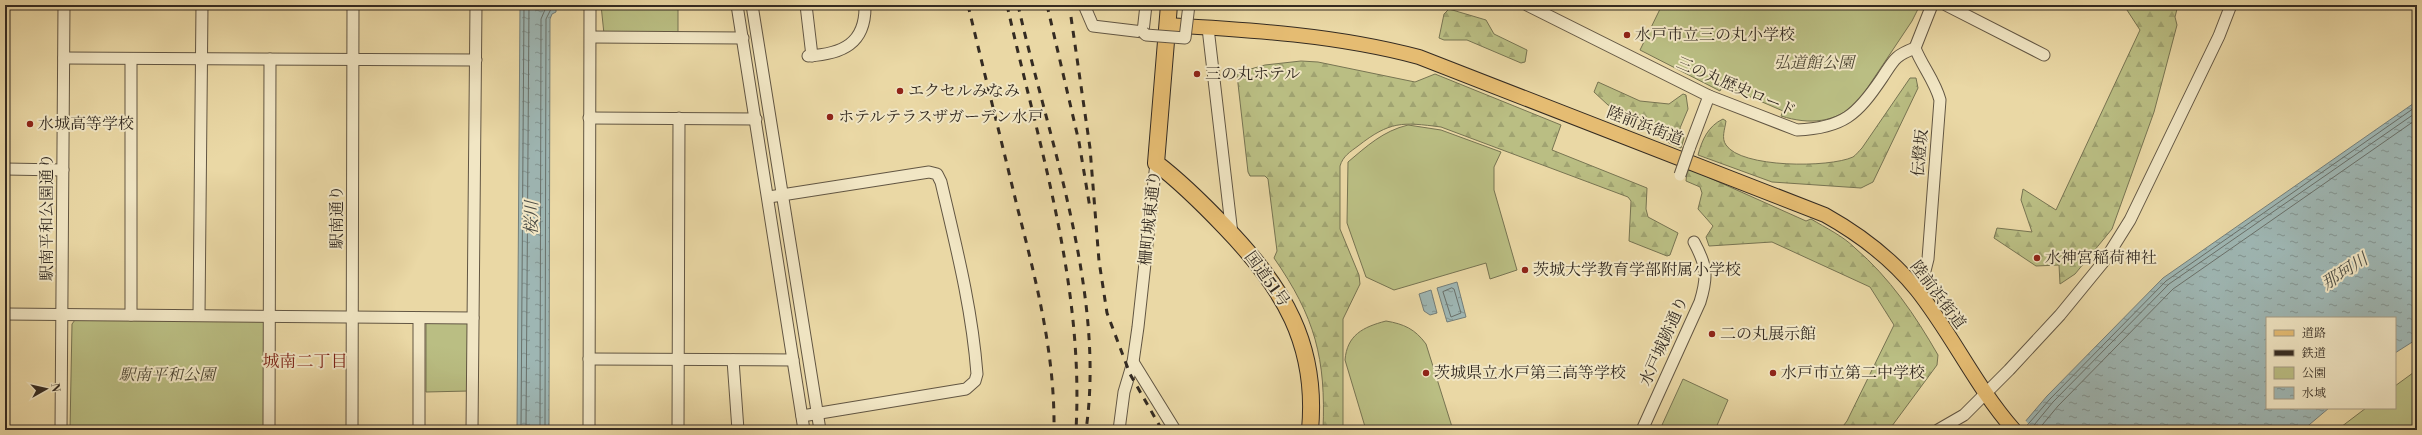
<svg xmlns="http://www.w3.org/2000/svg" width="2422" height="435" font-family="'Libre Bodoni','Noto Serif JP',serif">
  <defs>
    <pattern id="forest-firs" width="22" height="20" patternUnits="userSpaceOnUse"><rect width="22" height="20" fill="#babe83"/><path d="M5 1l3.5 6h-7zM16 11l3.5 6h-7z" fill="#a0a371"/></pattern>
    <pattern id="water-ripples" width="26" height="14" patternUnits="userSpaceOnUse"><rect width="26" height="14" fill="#9eb6b3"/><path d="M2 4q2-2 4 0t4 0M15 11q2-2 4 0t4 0" fill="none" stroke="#829491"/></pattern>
  </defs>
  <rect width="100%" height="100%" fill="#ead8a5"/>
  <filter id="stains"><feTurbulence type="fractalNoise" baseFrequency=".005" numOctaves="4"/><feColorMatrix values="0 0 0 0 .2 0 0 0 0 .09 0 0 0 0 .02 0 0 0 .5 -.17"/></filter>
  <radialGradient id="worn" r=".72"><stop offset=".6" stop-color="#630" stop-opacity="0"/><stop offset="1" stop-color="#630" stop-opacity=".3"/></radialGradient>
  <g fill="url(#forest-firs)" stroke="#777452">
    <polygon points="2126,5 2178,5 2175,17 2177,25 2154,112 2112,229 2075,274 2060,284 2059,265 2036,266 1994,238 1997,228 2032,232 2021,200 2023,189 2056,210 2140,30 2125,7"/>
    <polygon points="1449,9 1486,20 1494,34 1527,50 1525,62 1521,63 1467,40 1444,40 1439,38 1444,14"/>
    <path d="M1301,61L1318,62L1415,82L1435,74L1561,125L1552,150L1647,188L1646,209L1648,217L1678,233L1670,255L1667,256L1629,241L1631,201L1628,197L1441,127C1402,122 1390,121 1358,146C1350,152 1343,156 1340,166V229L1359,275L1360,284L1343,319V430H1323C1326,358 1315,317 1274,258L1277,251L1268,179L1265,176H1250L1248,172L1237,75L1240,72L1265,65Z"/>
    <path d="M1910,78H1916L1918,88L1873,182L1861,188L1772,182L1698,155C1702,140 1708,126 1723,119L1726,121C1725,129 1721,138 1726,145C1741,168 1829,168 1853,157C1856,155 1859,151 1862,148Z"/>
    <polygon points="1598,82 1640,101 1669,104 1683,94 1686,95 1688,109 1680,128 1684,138 1681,148 1669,143 1666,132 1662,127 1608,105 1594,92"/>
    <path d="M1692,170L1806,221L1811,219C1826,228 1843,236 1855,248C1890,278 1915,315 1938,355L1937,365L1889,430H1840L1847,421L1894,325L1870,287L1772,242L1709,246L1706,237L1713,226L1698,209L1702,193L1700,187L1686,181L1687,171Z"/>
  </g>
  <g fill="#babe83" stroke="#777452">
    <polygon points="601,5 678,5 678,32 604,34"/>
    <path d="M1662,5H1920L1912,21L1858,102C1835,123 1810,125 1781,116L1783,111L1723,85L1720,91L1640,50Z"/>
    <path d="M1408,125L1441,130L1501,152L1494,167V190L1517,270L1490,279L1486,263L1394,290L1366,277L1347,223L1348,162C1367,146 1383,131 1408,125Z"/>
    <polygon points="75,320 262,320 265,325 264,430 70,430 72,324"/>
    <polygon points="426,320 469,320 469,391 426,392"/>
    <path d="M1386,321C1404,324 1415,329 1426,344L1453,430H1366L1345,360C1347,335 1363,327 1386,321Z"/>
    <polygon points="2417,370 2417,430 2337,430 2366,408 2395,408 2395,386"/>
    <polygon points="1683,379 1728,400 1715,430 1674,430 1662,425"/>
  </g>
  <g fill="url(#water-ripples)" stroke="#747e79">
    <polygon points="520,5 556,5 556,12 552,14 550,19 549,430 517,430"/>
    <polygon points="2417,101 2417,339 2395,353 2395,318 2267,318 2267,408 2329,408 2303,430 2018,430 2047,396 2163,278"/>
    <polygon points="1457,282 1466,317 1447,322 1437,288"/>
    <polygon points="1431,290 1437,313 1430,315 1424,311 1419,294"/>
  </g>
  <polygon fill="#ead8a5" points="2024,419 2034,430 2016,430"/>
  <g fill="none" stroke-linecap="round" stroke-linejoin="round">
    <g stroke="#69706a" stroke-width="1">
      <polygon points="1452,288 1454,289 1461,313 1451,317 1443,292"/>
      <polyline points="521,430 524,5"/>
      <polyline points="526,430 529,5"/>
      <polyline points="540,430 541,19 547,5"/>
      <polyline points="545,430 546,19 553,5"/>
      <polyline points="2023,430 2050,399 2166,281 2417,106"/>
      <polyline points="2030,430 2053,402 2169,284 2417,112"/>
      <polyline points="2038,430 2058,406 2173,289 2417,119"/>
    </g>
    <g stroke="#625643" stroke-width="13">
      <g id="minor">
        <polyline points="737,5 804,430"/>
        <polyline points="752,5 820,430"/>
        <polyline points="806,5 812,56"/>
        <polyline points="1084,5 1093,26 1143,32 1146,5"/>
        <path d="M1527,5L1709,96L1797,130C1843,128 1857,115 1882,78C1894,60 1894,56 1915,48"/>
        <polyline points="1946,5 2044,55"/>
        <polyline points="1208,28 1232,234"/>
        <polyline points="591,37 743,38"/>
        <path d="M808,56C842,54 866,44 865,5"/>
        <polyline points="64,58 476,60"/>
        <polyline points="589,118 756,119"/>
        <polyline points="1689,149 1709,96"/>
        <polyline points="5,169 63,170"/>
        <path d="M769,197L929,172L937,174L941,182C956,246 972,308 977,374L975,381L966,389L802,416"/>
        <path d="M1916,289L1925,271L1928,259L1940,100C1935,81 1922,66 1915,48L1932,5"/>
        <polyline points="5,314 473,318"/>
        <polyline points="131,315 131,59"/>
        <polyline points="199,315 202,5"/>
        <polyline points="419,318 419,430"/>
        <polyline points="589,359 793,360"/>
        <polyline points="733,360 738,430"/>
        <polyline points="1133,362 1175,430"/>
        <polyline points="61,430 64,5"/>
        <polyline points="269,430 270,59"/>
        <polyline points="352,430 353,5"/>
        <polyline points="472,430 476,5"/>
        <polyline points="589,430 590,5"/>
        <polyline points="678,430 679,118"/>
        <polyline points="1119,430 1124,392 1133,362 1138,327 1156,163"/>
        <path d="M1642,430L1700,302C1708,276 1707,266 1694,242"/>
        <polyline points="1938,430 1964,415 2009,370 2060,315 2105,260 2130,220 2219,36 2231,5"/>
      </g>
    </g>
    <g stroke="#342b22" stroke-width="16">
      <path id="major" d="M1167,25C1252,30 1337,35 1419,57L1825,215C1859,234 1892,259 1917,290C1952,334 1976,387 2014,430"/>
    </g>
    <g stroke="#342b22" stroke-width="18">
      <path id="highway" d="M1169,5L1156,163C1181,182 1203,204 1225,227C1283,287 1318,344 1310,430"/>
    </g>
    <use href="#minor" stroke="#f1e6c4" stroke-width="11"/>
    <use href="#major" stroke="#e5bc72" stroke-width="14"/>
    <use href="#highway" stroke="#e5bc72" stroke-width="16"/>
    <g stroke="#342b22" stroke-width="3" stroke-dasharray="7 7" stroke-linecap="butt">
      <path d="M968,5C984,72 1001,139 1017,206C1036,280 1055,353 1054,430"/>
      <path d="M1007,5C1039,147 1084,283 1076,430"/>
      <path d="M1018,5C1048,138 1106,293 1086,430"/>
      <polyline points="1047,5 1079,142 1090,208"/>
      <polyline points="1071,17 1090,148 1099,261 1107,313 1130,374 1162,430"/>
    </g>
    <g stroke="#625643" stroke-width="13" stroke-linecap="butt">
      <g id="minor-bridge">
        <polyline points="1143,32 1146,35 1185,38 1189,5"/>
        <polyline points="1680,175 1689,149"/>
      </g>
    </g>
    <use href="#minor-bridge" stroke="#f1e6c4" stroke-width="11"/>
  </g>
  <g fill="#8f2418" stroke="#f1e6c4" stroke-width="1.5">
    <circle cx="1627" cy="35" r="4"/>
    <circle cx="1197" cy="74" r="4"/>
    <circle cx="900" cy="91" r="4"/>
    <circle cx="830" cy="117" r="4"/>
    <circle cx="30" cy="124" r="4"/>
    <circle cx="2037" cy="258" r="4"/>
    <circle cx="1525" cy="270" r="4"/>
    <circle cx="1712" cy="334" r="4"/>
    <circle cx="1426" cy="373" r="4"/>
    <circle cx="1773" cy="373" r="4"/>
  </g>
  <g text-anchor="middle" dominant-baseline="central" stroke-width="4" stroke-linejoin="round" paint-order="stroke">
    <g font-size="16" fill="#342b22" stroke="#f1e6c4" text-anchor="start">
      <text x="1635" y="35">水戸市立三の丸小学校</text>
      <text x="1205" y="74">三の丸ホテル</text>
      <text x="908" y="91">エクセルみなみ</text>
      <text x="838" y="117">ホテルテラスザガーデン水戸</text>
      <text x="38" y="124">水城高等学校</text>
      <text x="2045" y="258">水神宮稲荷神社</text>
      <text x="1533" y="270">茨城大学教育学部附属小学校</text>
      <text x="1720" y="334">二の丸展示館</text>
      <text x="1434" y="373">茨城県立水戸第三高等学校</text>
      <text x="1781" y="373">水戸市立第二中学校</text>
    </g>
    <g font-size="16" font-style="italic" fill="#4f4835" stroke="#f1e6c4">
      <text x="1814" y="63">弘道館公園</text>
      <text x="167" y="375">駅南平和公園</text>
    </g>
    <g font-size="16" fill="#342b22" stroke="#f1e6c4">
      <text transform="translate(1736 87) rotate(23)">三の丸歴史ロード</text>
      <text transform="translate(1645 126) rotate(21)">陸前浜街道</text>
      <text transform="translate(1920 153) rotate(-85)">伝燈坂</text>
      <text transform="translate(47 217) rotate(-90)">駅南平和公園通り</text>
      <text transform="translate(337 217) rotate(-90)">駅南通り</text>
      <text transform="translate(1150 218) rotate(-84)">柵町城東通り</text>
      <text transform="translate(1267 279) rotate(54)">国道51号</text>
      <text transform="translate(1938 295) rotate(53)">陸前浜街道</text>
      <text transform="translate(1664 341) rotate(-66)">水戸城跡通り</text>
    </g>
    <g font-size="17" font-style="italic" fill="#4e4e46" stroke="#f1e6c4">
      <text transform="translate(532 218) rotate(-89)">桜川</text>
      <text transform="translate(2345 272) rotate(-33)">那珂川</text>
    </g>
    <g font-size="17" fill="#7a1f14" stroke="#f1e6c4">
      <text x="305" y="362">城南二丁目</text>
    </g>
  </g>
  <rect width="2422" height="435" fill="none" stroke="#ead8a5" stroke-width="20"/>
  <rect x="6" y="6" width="2410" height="423" fill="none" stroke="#342b22" stroke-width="2"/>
  <rect x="10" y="10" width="2402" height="415" fill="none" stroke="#342b22"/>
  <rect x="2266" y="317" width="130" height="92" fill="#f1e6c4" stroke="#a59b83"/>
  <rect x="2274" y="330" width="20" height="6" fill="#e5bc72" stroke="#a59b83"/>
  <text x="2302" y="337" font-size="12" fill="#342b22">道路</text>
  <rect x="2274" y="350" width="20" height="6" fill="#342b22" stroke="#a59b83"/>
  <text x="2302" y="357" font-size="12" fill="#342b22">鉄道</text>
  <rect x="2274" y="367" width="20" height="12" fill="#babe83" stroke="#a59b83"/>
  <text x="2302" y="377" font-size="12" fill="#342b22">公園</text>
  <rect x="2274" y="387" width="20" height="12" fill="url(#water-ripples)" stroke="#a59b83"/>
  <text x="2302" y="397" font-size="12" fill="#342b22">水域</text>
  <g transform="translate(46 389) rotate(82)" stroke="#f1e6c4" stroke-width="3" paint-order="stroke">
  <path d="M0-3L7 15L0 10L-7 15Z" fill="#342b22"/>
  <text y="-6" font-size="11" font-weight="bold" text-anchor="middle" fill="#342b22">N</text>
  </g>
  <rect width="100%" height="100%" filter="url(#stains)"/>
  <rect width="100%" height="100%" fill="url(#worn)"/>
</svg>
